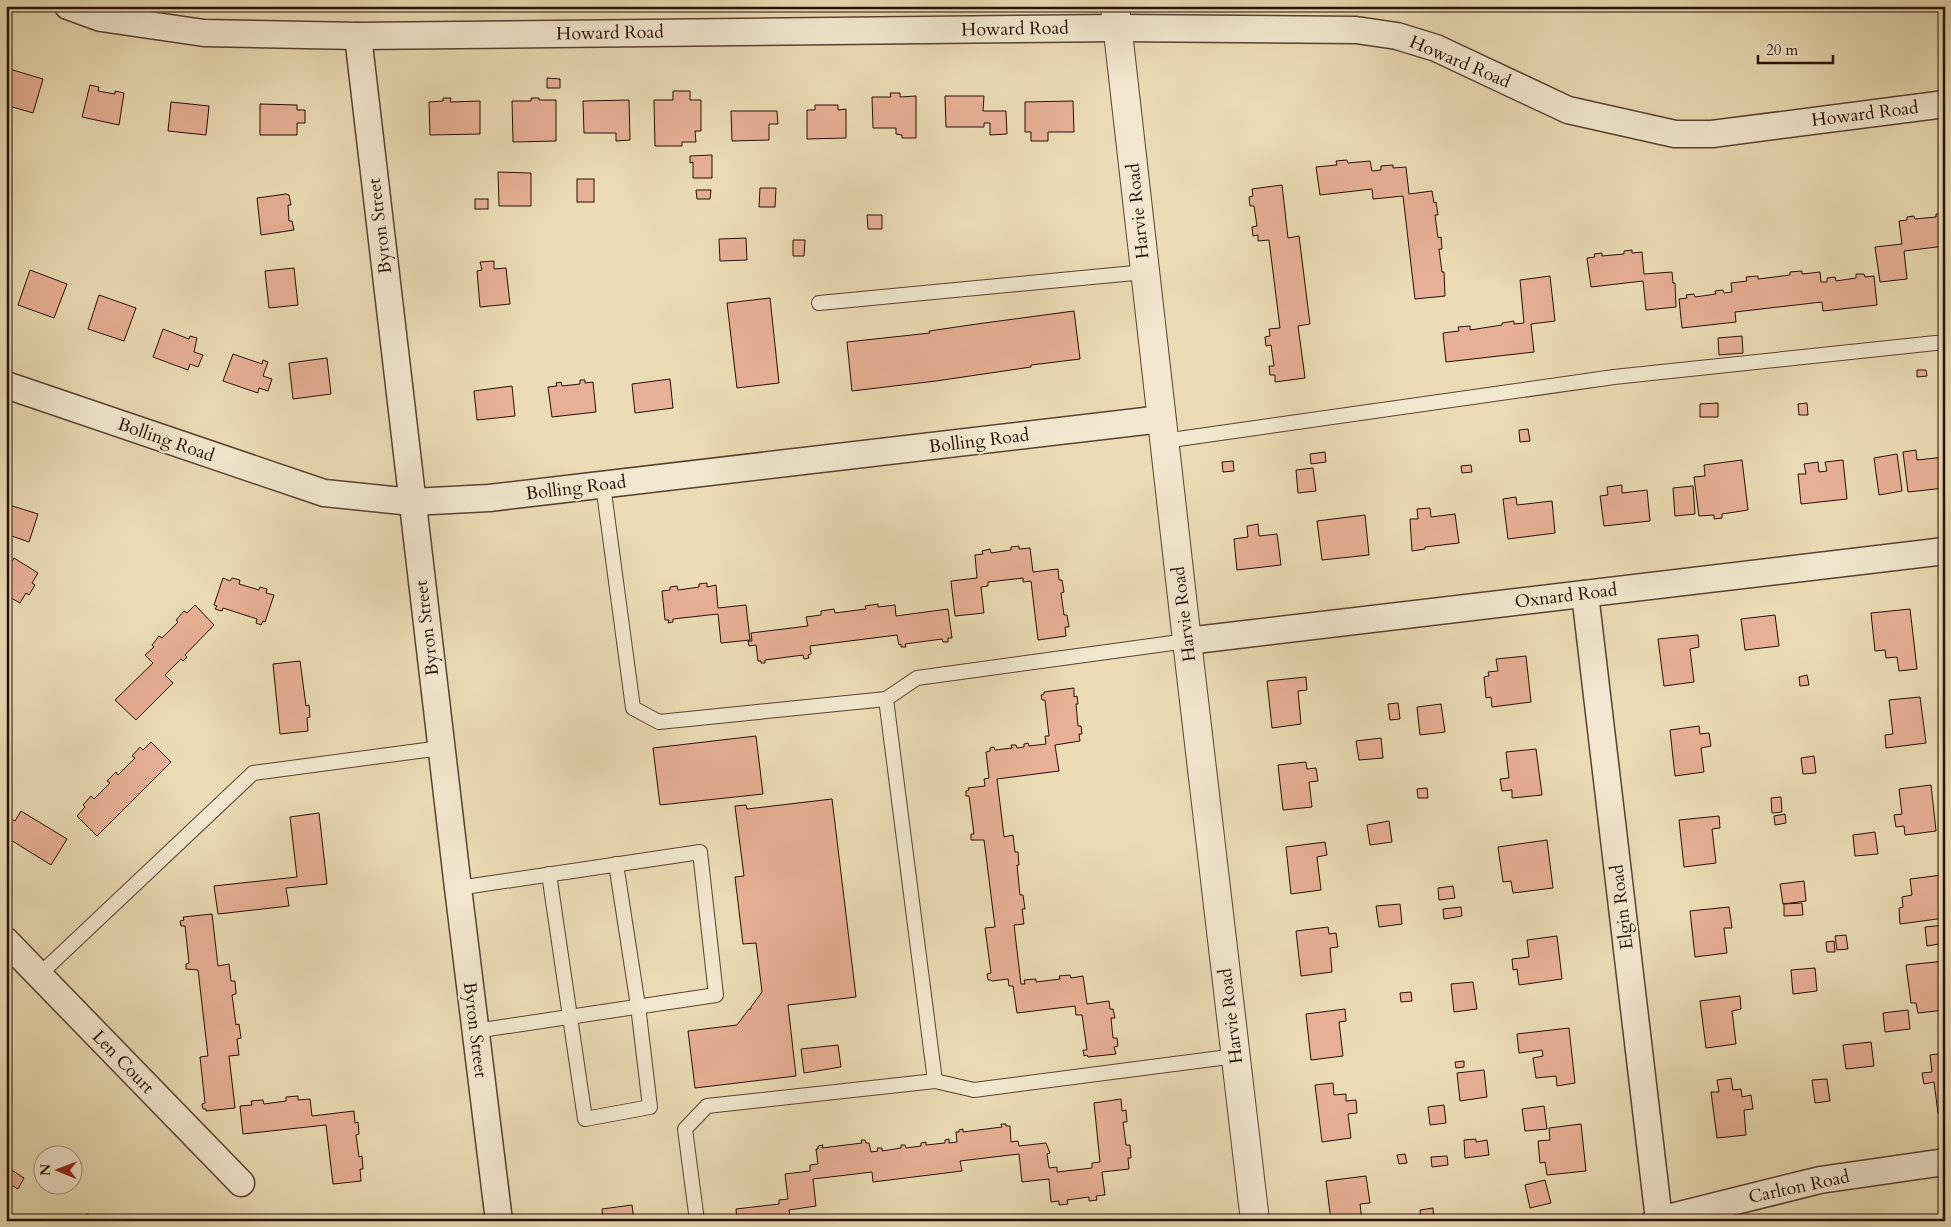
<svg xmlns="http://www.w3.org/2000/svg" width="1951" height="1227" font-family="Cardo,serif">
  <rect width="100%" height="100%" fill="#ebdcb5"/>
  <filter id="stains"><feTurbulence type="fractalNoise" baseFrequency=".004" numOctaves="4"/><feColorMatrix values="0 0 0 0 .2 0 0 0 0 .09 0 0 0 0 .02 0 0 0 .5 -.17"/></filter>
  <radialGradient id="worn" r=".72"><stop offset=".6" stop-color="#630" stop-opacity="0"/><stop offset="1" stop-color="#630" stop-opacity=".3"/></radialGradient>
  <g fill="#e8b096" stroke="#270f06">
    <polygon points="6,68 43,79 33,113 6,105"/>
    <polygon points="547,78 560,79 560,88 547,88"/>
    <polygon points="90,85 99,87 98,91 115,94 115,91 124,93 119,125 82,117"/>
    <polygon points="673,91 690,91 690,100 701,100 701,131 695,131 696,142 682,142 682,146 655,146 654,100 673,100"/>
    <polygon points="890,93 900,93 900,97 916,96 916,138 902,138 902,135 896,134 896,128 873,128 872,97 891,97"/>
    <polygon points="945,96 984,96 983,111 1006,111 1007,134 990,135 990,123 984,123 984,127 946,127"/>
    <polygon points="443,98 451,98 450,102 480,101 480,134 430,135 429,102 443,101"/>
    <polygon points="531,98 539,98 539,100 556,100 556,141 513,142 512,101 531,101"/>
    <polygon points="629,100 630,140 616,141 616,133 584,133 583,101"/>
    <polygon points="1073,101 1074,132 1048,132 1048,141 1031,141 1031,132 1025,132 1025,102"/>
    <polygon points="171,102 209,106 206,135 168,131"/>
    <polygon points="260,104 297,105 297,110 305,110 305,123 297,123 297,135 260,135"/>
    <polygon points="815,105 838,105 838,110 846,109 846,138 807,139 807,110 815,110"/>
    <polygon points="731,111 777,111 778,124 769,124 769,140 732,141"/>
    <polygon points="712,155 712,178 693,178 693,162 690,163 690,156"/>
    <polygon points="1347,160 1348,163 1370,161 1372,171 1381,170 1381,166 1393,165 1393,168 1406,167 1409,194 1432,191 1434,203 1436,202 1438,215 1435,215 1438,238 1441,237 1442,249 1439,249 1442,272 1444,272 1445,296 1415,299 1403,196 1373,199 1372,189 1320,195 1316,167 1337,165 1336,161"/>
    <polygon points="498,172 531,173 531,206 499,206"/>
    <rect x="577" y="179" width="17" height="23"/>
    <polygon points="1282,185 1288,238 1299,236 1310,324 1298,326 1305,378 1275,382 1275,375 1270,375 1269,366 1274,366 1271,345 1266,346 1265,337 1270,336 1269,329 1280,328 1269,240 1258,241 1258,235 1253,236 1252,227 1257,226 1254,206 1250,206 1249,197 1253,196 1252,189"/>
    <polygon points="760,188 776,188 775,207 759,207"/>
    <polygon points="696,190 711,190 710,199 697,199"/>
    <polygon points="286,194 289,195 291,205 288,205 289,221 292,221 294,230 261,235 257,198"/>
    <rect x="475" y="199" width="13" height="10"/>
    <polygon points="1944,213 1945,246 1904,251 1907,279 1880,282 1875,247 1902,244 1899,221 1907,220 1907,217 1914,216 1915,219 1936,217 1936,214"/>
    <polygon points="867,215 882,215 882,229 868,229"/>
    <polygon points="746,238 747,260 720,261 719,239"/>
    <polygon points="793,240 805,240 804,256 793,256"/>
    <polygon points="1632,250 1632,253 1642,252 1644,274 1672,272 1673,283 1675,283 1676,307 1646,310 1643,281 1591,287 1587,258 1595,257 1594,254 1602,253 1602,256 1624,254 1624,251"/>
    <polygon points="494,261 494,269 506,268 510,304 480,307 477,271 482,270 480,262"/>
    <polygon points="294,268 298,305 269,308 265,271"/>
    <polygon points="30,270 67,284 54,318 18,305"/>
    <polygon points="1802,271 1802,274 1820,272 1821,282 1827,282 1827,278 1835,277 1836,281 1856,278 1856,274 1864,274 1865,277 1874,276 1877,305 1823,311 1822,302 1735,312 1736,322 1682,328 1679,299 1687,298 1686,295 1694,294 1695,297 1716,294 1715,291 1723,290 1724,293 1732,292 1731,283 1747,281 1746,277 1758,276 1758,279 1790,275 1790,272"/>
    <polygon points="1550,276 1555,321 1531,324 1534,352 1446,362 1443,333 1459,331 1458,327 1470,326 1470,330 1502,325 1502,323 1514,321 1514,324 1524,323 1520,280"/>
    <polygon points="99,295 136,308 124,341 88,329"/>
    <polygon points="770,298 779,383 737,388 727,303"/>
    <polygon points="1074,311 1080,359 1031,365 1031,367 936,381 852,391 847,342 930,333 929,331 977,324"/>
    <polygon points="163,329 189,339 190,336 197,338 194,352 203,355 198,367 190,364 188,370 153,357"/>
    <polygon points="1742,336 1743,353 1719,355 1718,338"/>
    <polygon points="233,354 262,364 263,360 268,362 263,376 272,379 268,391 259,388 258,393 223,381"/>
    <polygon points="327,358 331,394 293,399 289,363"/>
    <polygon points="1917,370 1926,370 1927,376 1917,377"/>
    <polygon points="670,379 673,408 635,413 632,384"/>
    <polygon points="580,380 585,380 585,383 593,382 596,412 552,417 548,387 557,386 556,383 561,382 562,386 580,384"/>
    <polygon points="512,386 515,416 477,420 474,391"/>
    <polygon points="1718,403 1718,417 1700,417 1700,404"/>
    <polygon points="1807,403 1808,415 1799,415 1798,404"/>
    <polygon points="1528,429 1530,441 1520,442 1519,430"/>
    <polygon points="1916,450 1917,460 1945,457 1945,488 1908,492 1903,452"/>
    <polygon points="1325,452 1326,462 1311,464 1310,454"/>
    <polygon points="1897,454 1902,491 1879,495 1874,458"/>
    <polygon points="1742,460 1748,510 1722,514 1722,518 1714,519 1714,515 1699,516 1694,477 1705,476 1704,465"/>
    <polygon points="1843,460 1847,499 1801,504 1798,474 1806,474 1804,464 1818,462 1819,472 1827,471 1825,462"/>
    <polygon points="1233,461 1234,471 1223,472 1222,462"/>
    <polygon points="1471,465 1472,472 1462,473 1461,466"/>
    <polygon points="1313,468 1316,491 1298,493 1296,470"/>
    <polygon points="1622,485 1622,493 1647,490 1650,521 1604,526 1600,496 1608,495 1607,487"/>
    <polygon points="1693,486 1695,514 1675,516 1673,488"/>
    <polygon points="1516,497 1517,505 1552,501 1555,533 1508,539 1503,499"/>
    <polygon points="6,504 38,514 29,542 6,534"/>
    <polygon points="1430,508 1431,517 1455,514 1459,543 1425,547 1425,549 1412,551 1410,519 1418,519 1417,509"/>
    <polygon points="1365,515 1369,555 1322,560 1317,521"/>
    <polygon points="1258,524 1259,536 1277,534 1281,565 1237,570 1234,539 1248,537 1247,526"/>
    <polygon points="1019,546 1019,549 1030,548 1033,572 1058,569 1059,580 1062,580 1064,592 1061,593 1064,615 1067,615 1069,627 1065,627 1066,636 1038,640 1031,581 1023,582 1023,578 988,582 988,586 981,587 984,613 955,616 951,581 977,578 975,555 983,554 982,551 990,549 991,553 1011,550 1011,547"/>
    <polygon points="14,558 38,573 32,583 35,585 29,595 26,593 20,603 6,595 6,571"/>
    <polygon points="223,578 230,581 232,578 240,580 239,584 259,590 260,587 267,589 266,593 274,595 265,622 263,621 261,625 256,623 257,619 223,608 222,611 215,609 217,606 214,605"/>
    <polygon points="707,583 707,587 716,585 718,608 746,605 750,640 721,643 718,614 673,619 673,622 668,623 669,620 665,620 662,591 670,590 670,587 677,586 678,590 699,587 699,584"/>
    <polygon points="878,604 878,607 895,605 896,616 948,609 952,638 948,638 948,642 943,642 942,639 905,644 906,647 901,647 901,644 899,645 897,635 810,646 811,654 808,655 809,658 804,659 803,655 765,660 765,663 761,663 761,661 758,661 756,645 749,646 748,641 752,641 751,633 808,626 806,617 821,615 821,611 834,609 835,613 866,609 865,606"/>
    <polygon points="195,605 214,625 185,655 187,657 183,661 181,659 165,675 173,683 136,720 115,700 153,663 145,655 154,647 152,645 159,636 162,638 178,622 176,620 184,611 187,613"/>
    <polygon points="1910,609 1917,669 1899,671 1897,657 1886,658 1885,650 1875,651 1871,613"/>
    <polygon points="1775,615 1779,646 1745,650 1741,619"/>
    <polygon points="1698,635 1699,647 1690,649 1694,682 1664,686 1658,639"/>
    <polygon points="1526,656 1531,702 1492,707 1491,697 1486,698 1484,677 1489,676 1488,672 1498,671 1496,659"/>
    <polygon points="300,661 306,706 309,705 310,717 307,718 308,731 280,734 273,664"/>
    <polygon points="1807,675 1809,685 1800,686 1799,677"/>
    <polygon points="1306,677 1307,690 1298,691 1301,724 1272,728 1267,681"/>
    <polygon points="1074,688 1074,697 1077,696 1078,704 1076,704 1078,726 1081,726 1082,734 1079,734 1080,741 1055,745 1059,771 997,779 1004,837 1013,835 1015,852 1018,852 1019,865 1017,865 1020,895 1023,895 1025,909 1022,909 1024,924 1014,925 1021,984 1025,984 1024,980 1036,979 1036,982 1060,979 1059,976 1070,975 1071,978 1083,976 1087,1004 1109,1001 1110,1009 1113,1009 1115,1018 1111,1018 1113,1038 1117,1038 1118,1046 1114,1047 1116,1054 1088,1057 1087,1055 1084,1056 1083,1050 1087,1050 1082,1015 1076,1015 1075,1006 1017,1013 1013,986 1009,986 1008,979 992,981 991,980 988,980 987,974 991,973 985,928 995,927 984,840 971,840 971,834 974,834 969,796 966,796 966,791 969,790 968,788 985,786 984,779 989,778 986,752 990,751 990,748 994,747 995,750 1012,748 1011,745 1016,745 1017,748 1024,747 1024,744 1028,743 1029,746 1046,744 1045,736 1049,736 1045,700 1042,700 1041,695 1044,694 1044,692"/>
    <polygon points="1920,697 1926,743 1886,748 1885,735 1893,734 1889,700"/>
    <polygon points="1398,703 1400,719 1390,720 1388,704"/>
    <polygon points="1441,704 1445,732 1420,735 1417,707"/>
    <polygon points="1699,726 1700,734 1709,733 1711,746 1701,748 1704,772 1675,776 1670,730"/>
    <polygon points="756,736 763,794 660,805 653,748"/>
    <polygon points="1381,738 1383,758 1359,760 1356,741"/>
    <polygon points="151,742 171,762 97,836 77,816 85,807 83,805 91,796 94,799 110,783 107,781 116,772 118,775 135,758 132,756 140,747 143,750"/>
    <polygon points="1536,749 1542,795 1512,798 1512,790 1502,791 1500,779 1509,778 1506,752"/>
    <polygon points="1814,756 1816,773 1803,774 1801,758"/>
    <polygon points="1306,762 1307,769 1316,768 1318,781 1309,782 1312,807 1283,810 1278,765"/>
    <polygon points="1931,785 1936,831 1905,835 1904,826 1896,827 1894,815 1902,814 1899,789"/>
    <polygon points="1427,788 1428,798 1418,798 1417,789"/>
    <polygon points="1781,797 1782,812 1772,813 1771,798"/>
    <polygon points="832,799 856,997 788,1005 796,1076 695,1088 688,1031 737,1025 749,1009 751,1009 751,1007 762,992 756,943 743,944 735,877 744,876 735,806 746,805 747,809"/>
    <polygon points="21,811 67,839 51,865 6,837 6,816 15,821"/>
    <polygon points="319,813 327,884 286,888 289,906 218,914 214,886 297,877 290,817"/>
    <polygon points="1785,814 1786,823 1775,825 1774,816"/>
    <polygon points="1719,816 1720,828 1712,829 1716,863 1684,867 1679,820"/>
    <polygon points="1389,821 1392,842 1370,845 1367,825"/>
    <polygon points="1875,832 1878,854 1855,856 1853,835"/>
    <polygon points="1547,840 1553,888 1513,893 1511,881 1503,882 1498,847"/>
    <polygon points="1325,842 1327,855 1317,857 1321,890 1291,894 1286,847"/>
    <polygon points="1942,875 1945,918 1900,924 1899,908 1903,907 1902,897 1912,895 1910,879"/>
    <polygon points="1804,881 1806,901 1783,904 1780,884"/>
    <polygon points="1453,886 1455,898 1439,900 1438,888"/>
    <polygon points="1802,903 1803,915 1784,916 1784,904"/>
    <polygon points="1400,904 1402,924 1379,927 1376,906"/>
    <polygon points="1461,907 1462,916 1444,919 1443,909"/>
    <polygon points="1729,907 1732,928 1724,928 1727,953 1695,957 1690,911"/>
    <polygon points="212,914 218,966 229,964 231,981 235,981 236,994 232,995 236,1025 239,1024 241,1038 237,1039 239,1055 229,1056 235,1108 206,1111 206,1109 203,1109 202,1104 205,1103 200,1057 208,1056 198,970 186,969 186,964 189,963 185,926 181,926 180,921 184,920 183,917"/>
    <polygon points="1945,925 1945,943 1927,946 1925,927"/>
    <polygon points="1328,927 1329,934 1336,933 1338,947 1330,948 1332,972 1301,976 1296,931"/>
    <polygon points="1846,935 1848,949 1837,950 1835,936"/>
    <polygon points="1557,936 1562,979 1519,985 1517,969 1513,970 1512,959 1529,957 1527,940"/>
    <polygon points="1834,941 1835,952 1827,952 1826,942"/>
    <polygon points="1945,961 1945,1010 1918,1013 1916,1003 1911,1003 1906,965"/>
    <polygon points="1815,968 1817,991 1793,994 1791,970"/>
    <polygon points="1473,982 1477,1009 1454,1012 1451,984"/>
    <polygon points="1411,992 1412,1001 1401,1002 1400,993"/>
    <polygon points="1740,996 1741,1009 1732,1011 1736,1044 1706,1048 1700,1001"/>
    <polygon points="1345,1009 1346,1021 1339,1022 1343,1056 1311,1060 1306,1014"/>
    <polygon points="1908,1010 1910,1029 1885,1032 1883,1013"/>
    <polygon points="1569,1028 1575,1083 1557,1086 1556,1076 1536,1078 1533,1058 1543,1056 1542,1050 1519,1053 1517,1034"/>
    <polygon points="1871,1042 1874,1066 1846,1069 1843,1045"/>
    <polygon points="838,1045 841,1067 804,1073 801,1049"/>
    <polygon points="1945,1053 1945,1112 1938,1113 1934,1082 1924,1084 1922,1073 1932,1072 1930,1055"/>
    <polygon points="1464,1061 1464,1067 1456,1068 1455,1062"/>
    <polygon points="1484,1070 1487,1097 1460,1101 1457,1073"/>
    <polygon points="1731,1078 1733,1090 1741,1089 1742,1097 1751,1095 1753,1109 1744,1110 1746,1135 1717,1138 1711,1092 1719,1092 1717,1080"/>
    <polygon points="1827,1079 1830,1101 1815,1103 1812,1080"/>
    <polygon points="1333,1083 1334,1095 1346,1094 1346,1101 1356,1100 1357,1113 1348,1114 1351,1138 1322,1142 1315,1085"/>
    <polygon points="298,1096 298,1100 310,1099 312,1116 354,1111 355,1123 358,1122 359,1134 356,1135 359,1157 362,1156 363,1169 360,1169 361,1181 333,1184 326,1125 243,1134 240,1106 252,1105 251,1101 263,1100 264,1104 286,1101 286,1097"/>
    <polygon points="1121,1099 1122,1111 1126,1110 1127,1122 1123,1122 1126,1145 1130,1145 1131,1158 1128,1158 1129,1169 1102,1172 1105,1195 1096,1196 1097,1200 1089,1201 1089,1197 1067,1200 1068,1204 1059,1205 1059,1201 1051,1202 1049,1179 1022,1182 1019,1154 960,1161 962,1171 873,1182 872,1172 813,1179 816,1206 789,1210 791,1221 737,1221 736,1209 779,1204 779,1200 788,1199 785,1174 810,1171 810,1165 818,1164 816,1149 818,1149 818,1146 823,1145 822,1148 862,1143 861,1140 865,1140 866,1143 869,1143 871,1152 878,1151 877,1148 882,1148 882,1151 901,1148 901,1145 905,1145 906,1148 921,1146 921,1143 926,1142 926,1145 945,1143 945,1140 949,1139 949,1143 957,1142 956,1132 959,1132 959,1130 963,1129 963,1132 1002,1127 1001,1124 1006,1124 1006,1126 1010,1126 1011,1142 1018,1141 1019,1146 1046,1143 1050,1153 1047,1154 1049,1168 1057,1167 1057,1172 1092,1168 1092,1163 1100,1162 1094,1103"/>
    <polygon points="1444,1105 1446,1123 1430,1125 1428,1107"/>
    <polygon points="1544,1106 1547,1129 1525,1131 1522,1109"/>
    <polygon points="1581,1124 1586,1171 1547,1175 1545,1162 1540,1163 1538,1141 1550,1140 1549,1128"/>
    <polygon points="1476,1139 1476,1142 1487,1140 1489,1155 1465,1158 1464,1140"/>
    <polygon points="1405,1154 1407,1163 1399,1164 1397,1155"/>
    <polygon points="1447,1156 1448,1165 1432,1167 1431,1157"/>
    <polygon points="10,1169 24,1178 18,1189 6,1182 6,1175"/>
    <polygon points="1366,1176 1370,1203 1360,1204 1362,1221 1331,1221 1326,1181"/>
    <polygon points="1545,1180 1551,1203 1530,1208 1525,1185"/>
    <polygon points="632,1205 634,1221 603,1221 602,1209"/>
    <polygon points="1433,1208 1434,1221 1421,1221 1420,1210"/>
    <polygon points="87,1214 98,1220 97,1221 85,1221"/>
  </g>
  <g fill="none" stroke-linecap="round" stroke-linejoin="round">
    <g stroke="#584232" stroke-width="16">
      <g id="service">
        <polyline points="819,303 1145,272"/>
        <polyline points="1164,441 1614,377 1945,342"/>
        <polyline points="603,485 633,708 659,722 886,699 917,678 1187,641"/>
        <polyline points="886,699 935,1081"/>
        <polyline points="549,874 585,1119 650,1107 638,1006 616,864"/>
        <polyline points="458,888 700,852 716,995 475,1031"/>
        <polyline points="39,975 253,773 441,748"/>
        <polyline points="697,1221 685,1129 707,1106 935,1081 974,1090 1236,1056"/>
      </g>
    </g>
    <g stroke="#584232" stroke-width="29">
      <g id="minor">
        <polyline points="68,6 101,18 204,33 358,36 1118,28 1356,30 1397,36 1436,48 1568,110 1675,134 1712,134 1945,104"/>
        <polyline points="358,36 458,888 499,1221"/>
        <polyline points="6,385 324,493 412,502 489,498 1162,419"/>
        <polyline points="1585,594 1659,1220"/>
        <polyline points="1187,641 1945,551"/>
        <polyline points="6,941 241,1183"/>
        <polyline points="1655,1221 1820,1180 1945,1162"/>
      </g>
    </g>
    <g stroke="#584232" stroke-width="30">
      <polyline id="tertiary" points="1115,6 1187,641 1255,1221"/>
    </g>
    <use href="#service" stroke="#f2e8cf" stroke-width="14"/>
    <use href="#minor" stroke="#f2e8cf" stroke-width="26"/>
    <use href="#tertiary" stroke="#f2e8cf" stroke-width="28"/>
  </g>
  <g text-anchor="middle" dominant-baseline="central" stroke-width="4.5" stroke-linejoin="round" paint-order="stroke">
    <g font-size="18" fill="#270f06" stroke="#f2e8cf">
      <text transform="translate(1015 29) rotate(-1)">Howard Road</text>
      <text transform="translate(610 33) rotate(-1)">Howard Road</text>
      <text transform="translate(1460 62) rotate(23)">Howard Road</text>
      <text transform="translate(1865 114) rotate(-7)">Howard Road</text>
      <text transform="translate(1138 211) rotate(-96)">Harvie Road</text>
      <text transform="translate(380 226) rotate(-97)">Byron Street</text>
      <text transform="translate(166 440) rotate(19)">Bolling Road</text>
      <text transform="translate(979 441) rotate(-7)">Bolling Road</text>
      <text transform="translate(576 488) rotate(-7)">Bolling Road</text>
      <text transform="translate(1566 596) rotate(-7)">Oxnard Road</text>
      <text transform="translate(1184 614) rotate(-97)">Harvie Road</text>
      <text transform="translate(427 628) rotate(-97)">Byron Street</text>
      <text transform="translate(1622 907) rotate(-97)">Elgin Road</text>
      <text transform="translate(1231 1016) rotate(-97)">Harvie Road</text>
      <text transform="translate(475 1030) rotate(83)">Byron Street</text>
      <text transform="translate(123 1062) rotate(46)">Len Court</text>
      <text transform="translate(1799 1187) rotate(-12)">Carlton Road</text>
    </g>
  </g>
  <rect width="1951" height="1227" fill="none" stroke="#ebdcb5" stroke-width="25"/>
  <rect x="8" y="8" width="1936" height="1212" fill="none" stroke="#270f06" stroke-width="2.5"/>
  <rect x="12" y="12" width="1926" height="1202" fill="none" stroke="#270f06"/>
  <g transform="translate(58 1170) rotate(271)"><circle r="24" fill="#f2e8cf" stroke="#a1917f"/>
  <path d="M0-4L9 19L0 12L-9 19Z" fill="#8f2418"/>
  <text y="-8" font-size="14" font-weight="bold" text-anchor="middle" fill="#270f06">N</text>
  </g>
  <path d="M1758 55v8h75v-8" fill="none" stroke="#270f06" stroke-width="2.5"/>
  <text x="1766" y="55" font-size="15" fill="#270f06" stroke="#f2e8cf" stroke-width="4" paint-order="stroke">20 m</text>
  <rect width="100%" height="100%" filter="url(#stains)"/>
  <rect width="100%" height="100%" fill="url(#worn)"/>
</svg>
